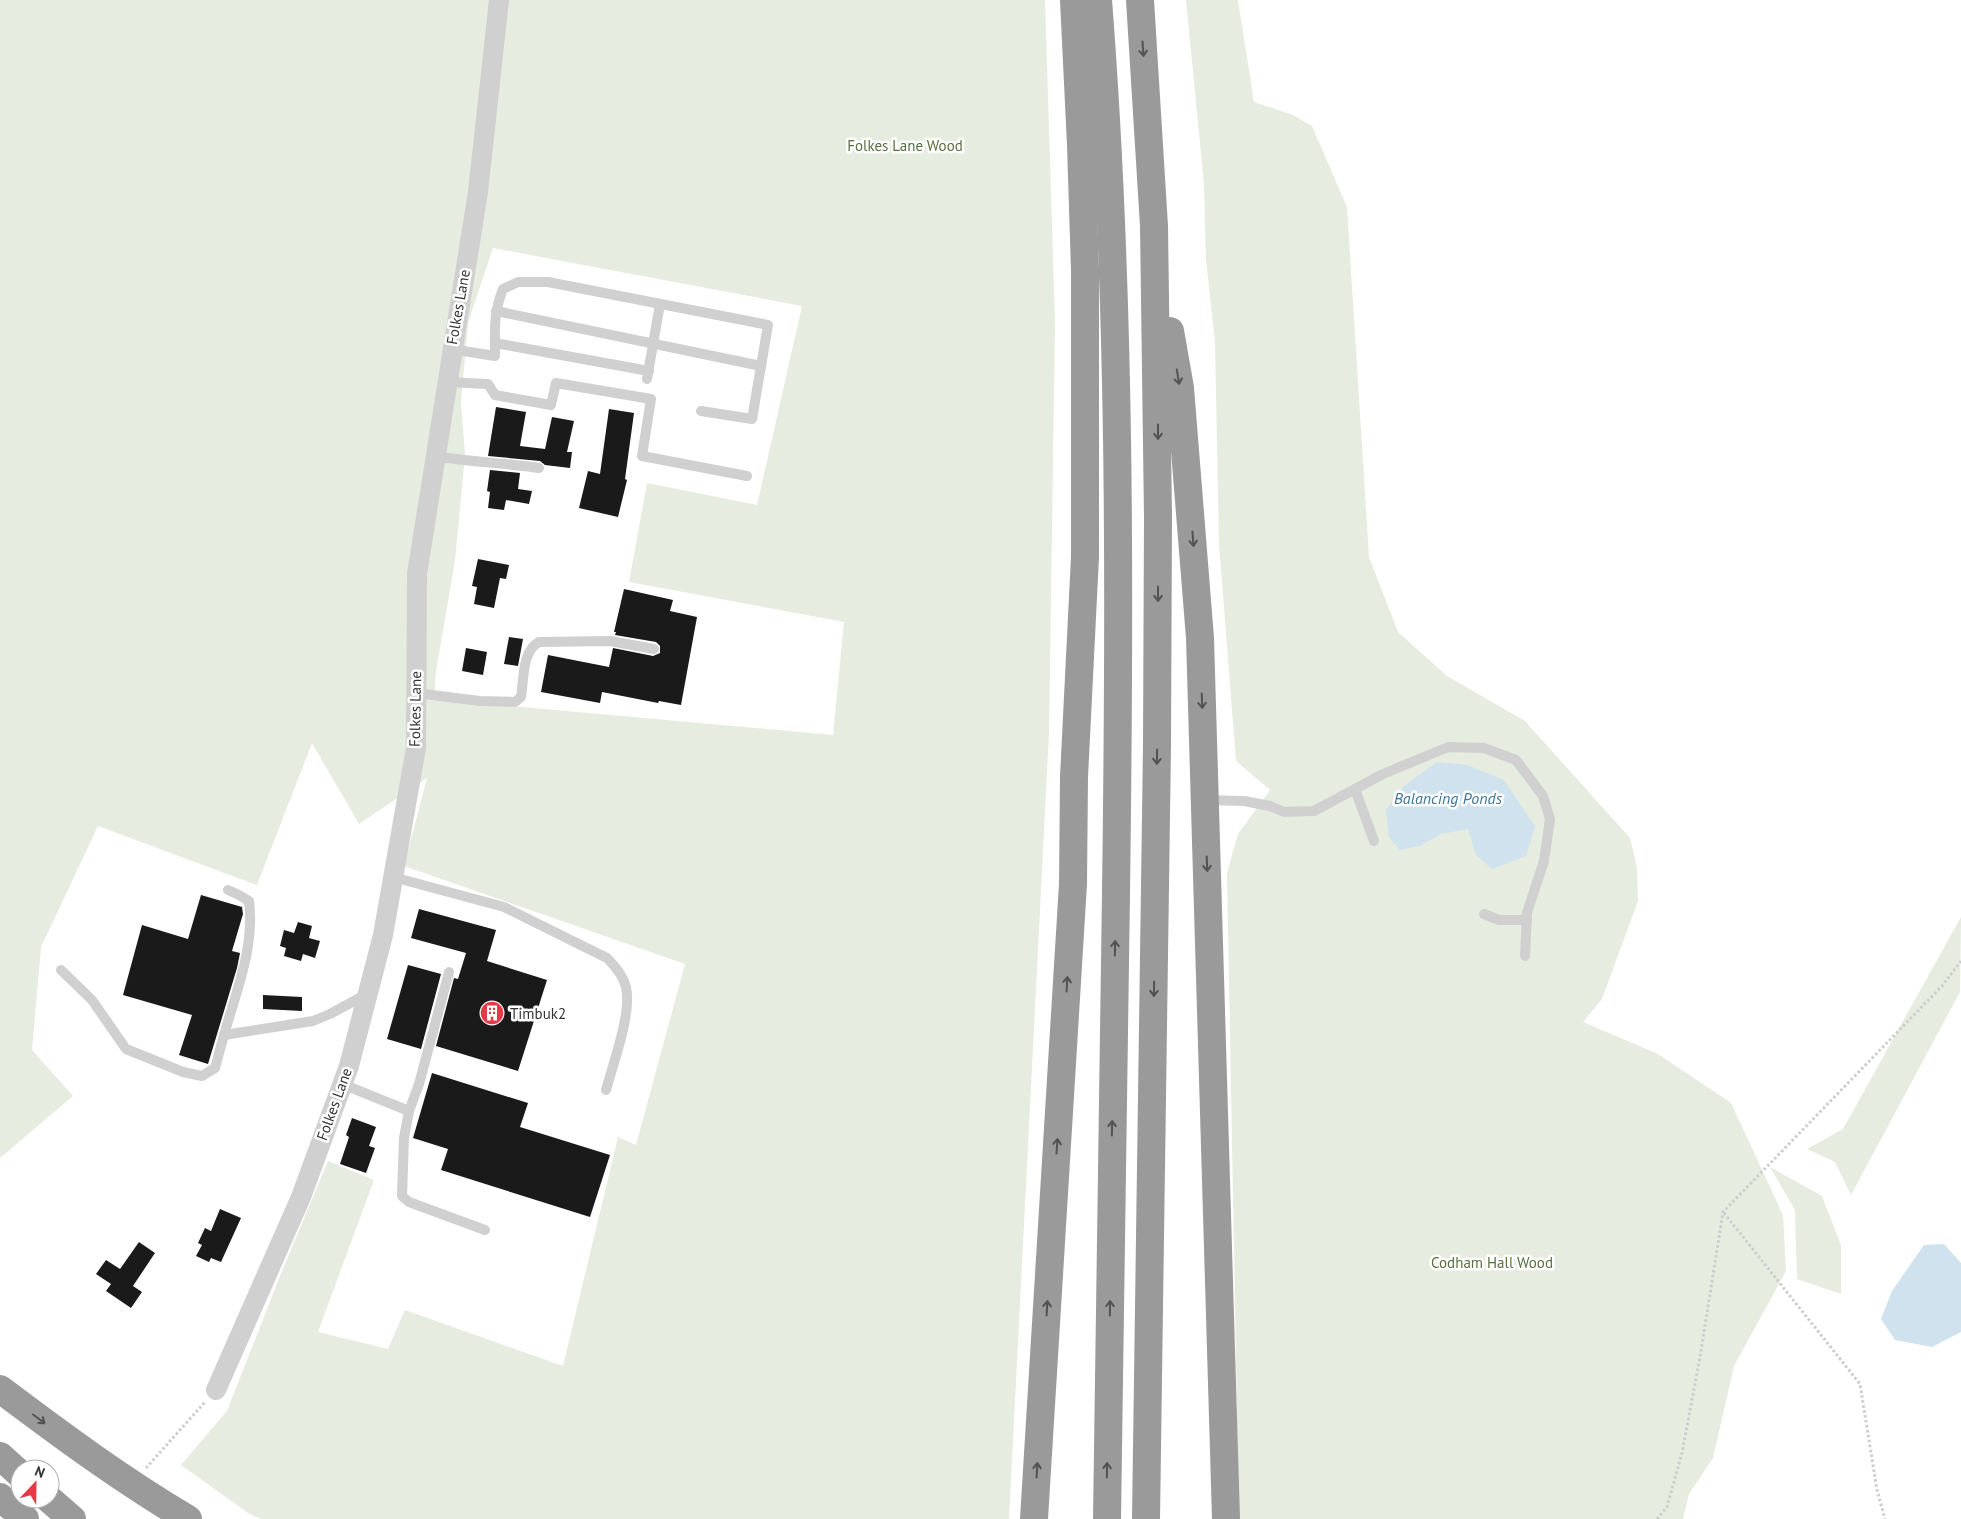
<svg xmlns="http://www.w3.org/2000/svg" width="1961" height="1519" font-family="'PT Sans',sans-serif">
  <rect width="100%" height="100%" fill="#fff"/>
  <g fill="#e6ecdf" fill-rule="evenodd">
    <path d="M0,0H1045L1055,322L1049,733L1009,1519H261L248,1513L181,1465L227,1411L282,1271L328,1161L374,1180L318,1332L388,1349L405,1310L563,1366L618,1137L636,1145L685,964L404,866L427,778L359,824L312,743L257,885L98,826L41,947L32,1050L73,1096L0,1158ZM493,248L802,306L757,505L647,483L629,582L844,622L833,735L434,699L436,671L455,561L465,455L461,403L468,323Z"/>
    <polygon points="1186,0 1238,0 1254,102 1293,115 1312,126 1347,207 1369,557 1398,632 1447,676 1525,721 1630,838 1637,867 1638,901 1602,999 1583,1022 1658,1054 1731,1103 1783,1215 1786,1271 1734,1366 1713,1458 1689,1494 1683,1519 1239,1519 1227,873 1238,834 1270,790 1236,761 1219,544 1215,342 1206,260 1204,184"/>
    <polygon points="1961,917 1960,992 1851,1195 1835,1162 1807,1149 1843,1129"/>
    <polygon points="1770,1167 1822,1196 1841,1245 1841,1294 1797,1279 1795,1210"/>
  </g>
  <g fill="#cfe2ee">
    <polygon points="1437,762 1467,765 1504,780 1535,826 1526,856 1492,869 1476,855 1468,829 1441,834 1420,846 1400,850 1389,837 1386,810 1404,786"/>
    <polygon points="1944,1244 1961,1263 1961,1332 1932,1347 1895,1340 1881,1319 1892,1291 1924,1245"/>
  </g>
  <g fill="#1a1a1a">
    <polygon points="496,407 526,412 520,446 545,449 552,417 574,421 567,452 572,452 570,468 545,465 540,461 488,456"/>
    <polygon points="609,409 634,413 625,479 627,480 618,517 579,508 588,471 600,474"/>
    <polygon points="490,470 520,473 518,489 532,491 529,504 506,500 504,510 488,508 490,492 487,491"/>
    <polygon points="478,559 509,565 506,579 500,578 494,608 474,604 477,587 472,586"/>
    <polygon points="624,589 673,600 670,611 697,617 681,705 659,701 658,703 602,692 600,703 541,692 548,655 609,667 613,648 653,656 660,653 660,646 656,642 615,635 616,632 614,632"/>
    <polygon points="509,637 523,639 518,666 504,664"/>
    <polygon points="466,648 487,652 483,675 462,671"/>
    <polygon points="201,895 242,907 243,914 232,951 240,953 237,968 208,1064 179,1055 192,1015 123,995 142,925 188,939"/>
    <polygon points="419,909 496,930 487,961 547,980 518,1071 436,1046 454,978 458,979 466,953 411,938"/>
    <polygon points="298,922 312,926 309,938 320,941 315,958 303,954 301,961 284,956 286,948 280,946 284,930 294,933"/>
    <polygon points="408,965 441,974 421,1049 387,1039"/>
    <polygon points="263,995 302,997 302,1011 263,1009"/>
    <polygon points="432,1073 528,1103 520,1127 610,1155 590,1217 441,1170 448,1149 413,1138"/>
    <polygon points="352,1118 376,1127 369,1146 375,1148 366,1173 340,1164 349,1137 346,1135"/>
    <polygon points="220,1209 241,1218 221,1262 211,1258 209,1262 196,1256 202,1245 198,1243 205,1228 211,1231"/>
    <polygon points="139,1242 155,1253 133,1286 142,1292 131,1308 106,1291 111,1284 96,1274 106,1260 120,1269"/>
  </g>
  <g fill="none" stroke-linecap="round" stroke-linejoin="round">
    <g stroke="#cdcdcd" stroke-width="3" stroke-dasharray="2.5 2.5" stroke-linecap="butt">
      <polyline points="1724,1213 1860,1384 1877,1490 1885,1519"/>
      <polyline points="146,1468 205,1402"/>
      <polyline points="1657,1519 1667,1507 1682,1453 1700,1357 1723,1212 1942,986 1961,961"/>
    </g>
    <g stroke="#d0d0d0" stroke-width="10">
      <polyline points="496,311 761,366"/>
      <polyline points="495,343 649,371"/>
      <path d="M451,349L495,356C495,331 493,314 503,289L518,282H548L768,325L752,419L701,411"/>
      <polyline points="647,379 660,304"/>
      <polyline points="446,382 488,384 495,395 551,405 556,383 651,399 642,456 747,476"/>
      <path d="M435,456C469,462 505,463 539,468"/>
      <path d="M416,693L480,701L515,702L521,697C524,679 522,651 539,642L610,641L654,649"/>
      <polyline points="1355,789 1374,841"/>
      <polyline points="1205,800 1244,801 1270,806 1284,812 1314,811 1383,774 1448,747 1484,748 1516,760 1543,796 1550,819 1544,861 1527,913 1525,956"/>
      <path d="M393,877L504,907L607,958C615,966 623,975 626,987C632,1013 613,1064 606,1090"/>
      <path d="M228,890L239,895L249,901C255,947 236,992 224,1035L313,1021L330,1014L367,994"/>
      <polyline points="1484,914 1499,920 1527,920"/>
      <polyline points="61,970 92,1000 126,1049 183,1072 202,1076 215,1068 224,1035"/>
      <polyline points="342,1084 409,1111 419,1084 449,972"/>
      <polyline points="409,1111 404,1138 402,1196 409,1202 485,1230"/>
    </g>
    <polyline stroke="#d0d0d0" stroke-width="20" points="216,1390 301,1197 349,1066 383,935 416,748 417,574 478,192 499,0"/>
    <g stroke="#9a9a9a" stroke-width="28">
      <path d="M1098,0C1121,297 1120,595 1116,893C1113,1102 1110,1310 1107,1519"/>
      <polyline points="1140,0 1154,226 1158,517 1157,745 1146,1519"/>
      <polyline points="1170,331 1180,388 1200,638 1226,1519"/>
      <path d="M0,1389C61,1435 122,1480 188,1519"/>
      <polyline points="0,1456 20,1474"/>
      <polyline points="0,1497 25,1519"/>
      <polyline points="49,1499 72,1519"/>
      <polyline points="1034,1519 1073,884 1074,777 1085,557 1085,270 1081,145 1074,0"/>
    </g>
  </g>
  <defs><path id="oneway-shaft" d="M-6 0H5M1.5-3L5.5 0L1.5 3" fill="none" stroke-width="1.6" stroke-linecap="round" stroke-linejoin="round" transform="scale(1.25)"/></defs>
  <g stroke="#525252">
    <use href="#oneway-shaft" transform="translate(1143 49) rotate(86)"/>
    <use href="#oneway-shaft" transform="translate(1178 377) rotate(81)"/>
    <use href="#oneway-shaft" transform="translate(1158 432) rotate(90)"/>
    <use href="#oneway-shaft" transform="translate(1193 539) rotate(86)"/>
    <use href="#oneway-shaft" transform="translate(1158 594) rotate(90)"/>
    <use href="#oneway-shaft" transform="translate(1202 701) rotate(88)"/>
    <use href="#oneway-shaft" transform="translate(1157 757) rotate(91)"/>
    <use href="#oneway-shaft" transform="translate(1207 864) rotate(88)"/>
    <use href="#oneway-shaft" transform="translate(1115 948) rotate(-89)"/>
    <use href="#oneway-shaft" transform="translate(1067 984) rotate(-87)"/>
    <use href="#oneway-shaft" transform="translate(1154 989) rotate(91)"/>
    <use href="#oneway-shaft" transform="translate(1112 1128) rotate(-89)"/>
    <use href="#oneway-shaft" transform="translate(1057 1146) rotate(-86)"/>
    <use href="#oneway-shaft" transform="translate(1047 1308) rotate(-87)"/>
    <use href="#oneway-shaft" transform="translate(1110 1308) rotate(-89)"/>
    <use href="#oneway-shaft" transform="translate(39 1419) rotate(37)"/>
    <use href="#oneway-shaft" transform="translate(1037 1470) rotate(-87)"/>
    <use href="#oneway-shaft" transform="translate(1107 1470) rotate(-89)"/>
  </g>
  <defs>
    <g id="building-disc" transform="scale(1.25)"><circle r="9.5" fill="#e63946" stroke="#fff"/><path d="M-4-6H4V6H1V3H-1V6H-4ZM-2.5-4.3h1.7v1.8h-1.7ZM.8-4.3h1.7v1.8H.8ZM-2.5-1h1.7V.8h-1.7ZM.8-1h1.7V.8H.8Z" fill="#fff"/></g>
  </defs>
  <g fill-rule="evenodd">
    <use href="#building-disc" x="492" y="1013"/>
  </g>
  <g text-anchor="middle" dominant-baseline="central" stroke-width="5" stroke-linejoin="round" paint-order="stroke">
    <g font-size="15" fill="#56703f" stroke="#fff">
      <text x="905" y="145">Folkes Lane Wood</text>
      <text x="1492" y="1262">Codham Hall Wood</text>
    </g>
    <g font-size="15" fill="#333" stroke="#fff">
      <text transform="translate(458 307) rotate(-80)">Folkes Lane</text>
      <text transform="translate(415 709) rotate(-89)">Folkes Lane</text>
      <text transform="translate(334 1104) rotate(-70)">Folkes Lane</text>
    </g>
    <g font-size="15" fill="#333" stroke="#fff" text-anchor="start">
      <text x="510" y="1013">Timbuk2</text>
    </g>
    <g font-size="16" font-style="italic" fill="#3f7597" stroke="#fff">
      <text x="1448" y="798">Balancing Ponds</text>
    </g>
  </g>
  <g transform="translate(35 1484) rotate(22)"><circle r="24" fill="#ffffff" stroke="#adadad"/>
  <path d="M0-4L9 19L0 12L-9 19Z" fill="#e63946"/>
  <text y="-8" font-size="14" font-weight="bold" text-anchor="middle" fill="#333333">N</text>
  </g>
</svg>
